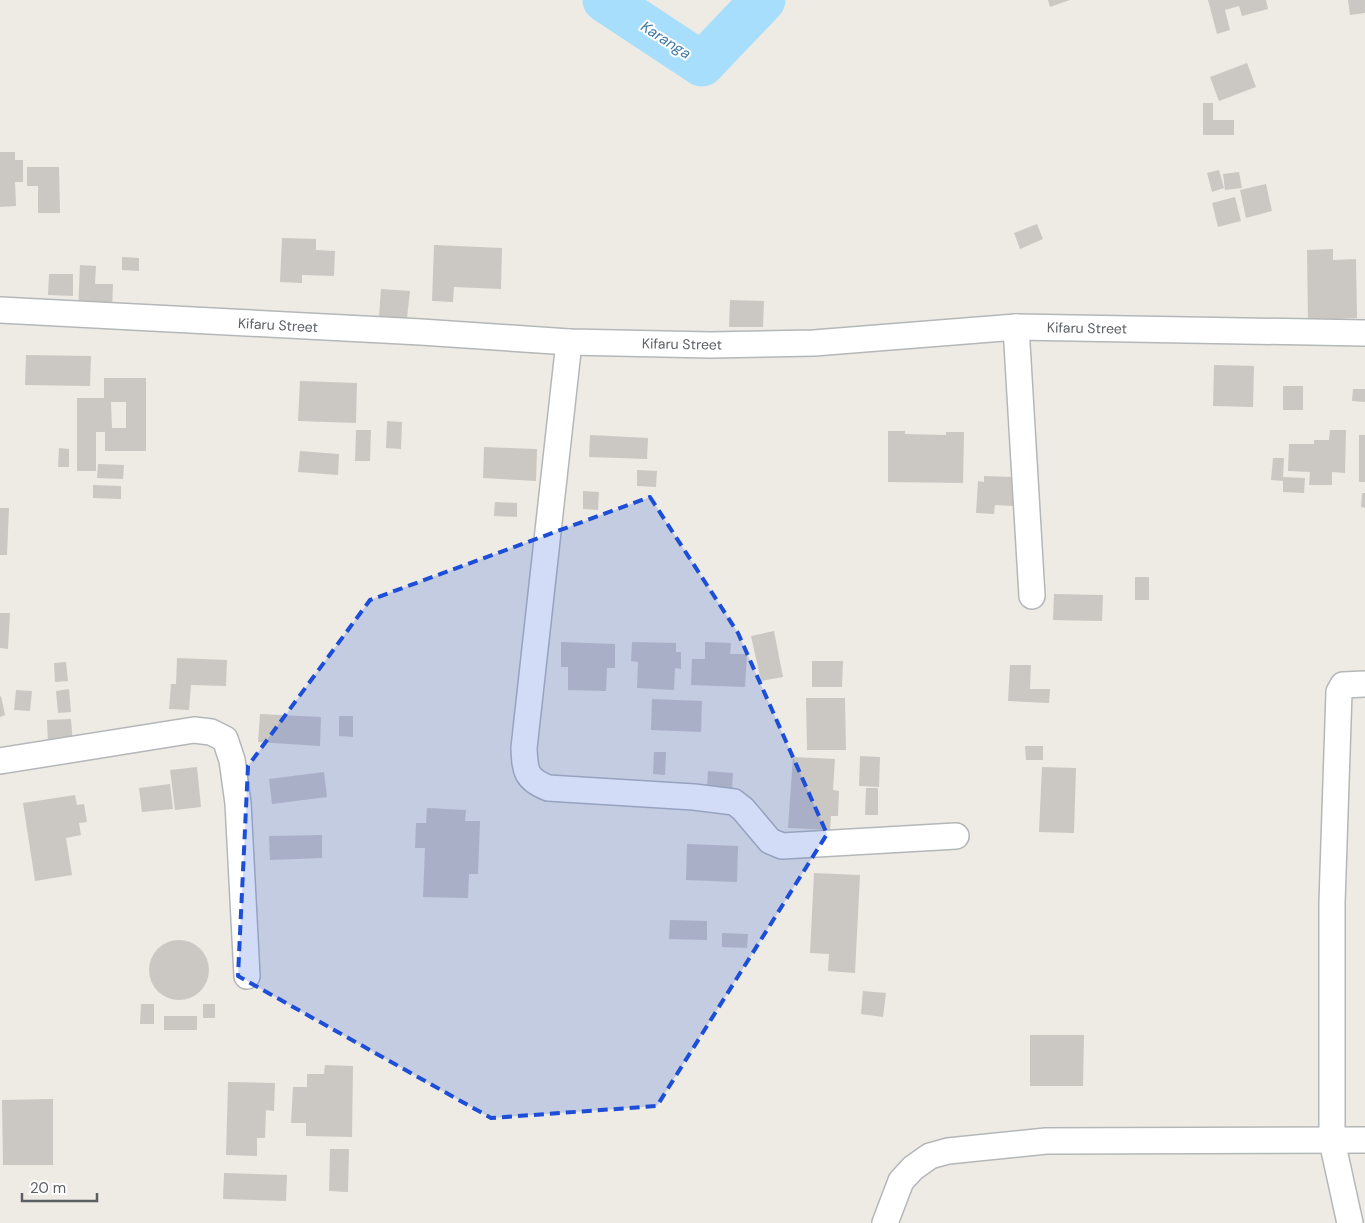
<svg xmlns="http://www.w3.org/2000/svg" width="1365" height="1223" font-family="'DM Sans',sans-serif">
  <rect width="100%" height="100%" fill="#eeebe4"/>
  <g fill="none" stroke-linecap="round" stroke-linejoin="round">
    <polyline stroke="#a6defb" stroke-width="45" points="605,0 702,64 763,0"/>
  </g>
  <g fill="#cbc7c3" fill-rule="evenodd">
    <polygon points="1048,0 1070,0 1050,7"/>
    <polygon points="1208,0 1266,0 1268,9 1242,16 1239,6 1225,10 1230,30 1217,34"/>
    <polygon points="1348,0 1365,0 1365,13 1350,15"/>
    <polygon points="1247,63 1256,87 1219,101 1210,77"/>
    <polygon points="1203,103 1213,103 1213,120 1234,120 1234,135 1203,135"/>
    <polygon points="0,152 15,152 15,160 23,160 23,182 15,182 16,206 0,207"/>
    <polygon points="27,167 59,167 60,213 38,213 38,186 27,186"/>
    <polygon points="1219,170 1224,188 1212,192 1207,173"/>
    <polygon points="1239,172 1242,188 1225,190 1223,174"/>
    <polygon points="1266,184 1272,211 1246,218 1240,190"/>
    <polygon points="1235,197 1241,221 1218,227 1212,203"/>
    <polygon points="1037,224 1043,239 1020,249 1014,233"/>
    <polygon points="282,238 316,239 316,250 335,251 334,276 302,275 302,283 280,282"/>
    <polygon points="434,245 502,248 501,289 454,287 453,302 432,301"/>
    <polygon points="1333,249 1333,260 1356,259 1357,318 1308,320 1307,250"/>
    <polygon points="122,257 139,258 139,271 122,270"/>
    <polygon points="80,265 96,266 95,284 113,284 112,313 78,312"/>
    <polygon points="49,274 73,274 73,296 48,295"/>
    <polygon points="381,289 410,291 407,318 379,316"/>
    <polygon points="730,300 764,301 763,327 729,327"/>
    <polygon points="26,355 91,356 90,386 25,385"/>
    <polygon points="1214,365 1254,366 1253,407 1213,406"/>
    <path d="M104,378H146V451H105V432H96V471H77V398H104ZM111,402H126V428H112Z"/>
    <polygon points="300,381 357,383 356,423 298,421"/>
    <rect x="1283" y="386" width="20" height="24"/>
    <polygon points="1353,389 1365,389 1365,402 1352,401"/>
    <polygon points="387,421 402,422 401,449 386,448"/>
    <polygon points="356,430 371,430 370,461 355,461"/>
    <polygon points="1330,430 1346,430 1345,473 1332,472 1332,485 1309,485 1310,472 1288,471 1289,444 1314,444 1314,440 1329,440"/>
    <polygon points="888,431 905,431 905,434 946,435 946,432 964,432 963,483 888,482"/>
    <polygon points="590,435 648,438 647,459 589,457"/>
    <rect x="1359" y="435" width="6" height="47"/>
    <polygon points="484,447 537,449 536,481 483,478"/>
    <polygon points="59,448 69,449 69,467 58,467"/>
    <polygon points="300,451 339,454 338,475 298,472"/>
    <polygon points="1273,458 1284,458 1283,477 1305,478 1304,493 1283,492 1283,481 1271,480"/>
    <polygon points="98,464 124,465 123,479 97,478"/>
    <polygon points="637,470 657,471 656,487 637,486"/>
    <polygon points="984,476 1015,477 1013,506 995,505 994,514 976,513 978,481 984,482"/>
    <polygon points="93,485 121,486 121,499 93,498"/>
    <polygon points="583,491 599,492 598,510 583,509"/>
    <polygon points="1362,493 1365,493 1365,508 1361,507"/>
    <polygon points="495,502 517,503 517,517 494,516"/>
    <polygon points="0,508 9,508 7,555 0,555"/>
    <rect x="1135" y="577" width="14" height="23"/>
    <polygon points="1054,594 1103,595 1102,621 1053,620"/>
    <polygon points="0,613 10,613 8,649 0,648"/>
    <polygon points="774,631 783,677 761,681 751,636"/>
    <polygon points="561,642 615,644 615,668 607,668 606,691 568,690 568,667 561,667"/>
    <polygon points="632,642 676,643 676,652 681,652 681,669 675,668 674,690 637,688 638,662 631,661"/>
    <polygon points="705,642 731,643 730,654 747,654 745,687 691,685 692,659 705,659"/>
    <polygon points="177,658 227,660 226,686 191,685 189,710 169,709 171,684 176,684"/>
    <polygon points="812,661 843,661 842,687 812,687"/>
    <polygon points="66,662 68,681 55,682 54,663"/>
    <polygon points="1010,665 1031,665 1030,689 1050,689 1049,703 1008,701"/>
    <polygon points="69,689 71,712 58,713 56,691"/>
    <polygon points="16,690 32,691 30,711 14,710"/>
    <polygon points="1,696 5,715 0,717 0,697"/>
    <polygon points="806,698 845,698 846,750 807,750"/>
    <polygon points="652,699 702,701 701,732 651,730"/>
    <polygon points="260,714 321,717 320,746 258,742"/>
    <polygon points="339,716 353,716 353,737 339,736"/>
    <polygon points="71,719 73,744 48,745 47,720"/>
    <polygon points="1025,746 1043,746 1043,760 1026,760"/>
    <polygon points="654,752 666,752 665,775 653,774"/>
    <polygon points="860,756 880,757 879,787 859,786"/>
    <polygon points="793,757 835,759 833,790 839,791 838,816 831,816 830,830 788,828"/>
    <polygon points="197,767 201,807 175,810 170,770"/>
    <polygon points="1042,767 1076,768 1074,833 1039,832"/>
    <polygon points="708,771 733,773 732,789 707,787"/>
    <polygon points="324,772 327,797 272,804 269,779"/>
    <polygon points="170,784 173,809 142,812 139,788"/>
    <polygon points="866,788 878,788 878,815 865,815"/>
    <polygon points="75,795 77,805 84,804 87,822 79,823 81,835 66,838 72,875 35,881 23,803"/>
    <polygon points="427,808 466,810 465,821 480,821 478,874 469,874 468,898 423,897 425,848 415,848 416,823 426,823"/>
    <polygon points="322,835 322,858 270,860 269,836"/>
    <polygon points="687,844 738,846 737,882 686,880"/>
    <polygon points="814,873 860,875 855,973 828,971 829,954 810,953"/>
    <polygon points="670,920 707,921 707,940 669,939"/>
    <polygon points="722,933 748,934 747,948 722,947"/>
    <circle cx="179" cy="970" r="30"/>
    <polygon points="863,991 886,993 883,1017 861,1014"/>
    <polygon points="141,1004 154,1004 154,1024 140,1024"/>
    <rect x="203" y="1004" width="12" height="14"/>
    <rect x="164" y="1016" width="33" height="14"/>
    <polygon points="1030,1035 1084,1035 1083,1086 1030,1086"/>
    <polygon points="325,1065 353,1066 352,1137 306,1136 306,1123 291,1123 293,1087 307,1087 307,1074 324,1074"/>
    <polygon points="228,1082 275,1083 274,1111 266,1110 265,1138 257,1138 257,1156 226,1155"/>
    <polygon points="53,1099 53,1165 3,1165 2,1100"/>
    <polygon points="330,1149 349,1149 348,1192 329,1191"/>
    <polygon points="224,1173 287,1175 286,1201 223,1199"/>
  </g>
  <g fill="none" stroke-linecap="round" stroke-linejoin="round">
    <g stroke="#b4b7ba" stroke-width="28">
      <g id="minor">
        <polyline points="0,310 421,332 569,342 710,345 814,343 1016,327 1365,333"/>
        <polyline points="1016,327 1032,596"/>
        <path d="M569,342L524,748C525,772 526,779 548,788L694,797L734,802L743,809L770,841L782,846L956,836"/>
        <polyline points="0,761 194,730 211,732 225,739 232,760 238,803 247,976"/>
        <polyline points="885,1223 901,1181 913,1168 930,1156 948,1151 1046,1141 1365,1140"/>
        <polyline points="1350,1223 1332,1141 1332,903 1339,692 1343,685 1365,684"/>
      </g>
    </g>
    <use href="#minor" stroke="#fff" stroke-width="25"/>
  </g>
  <path fill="#1d4ed8" fill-opacity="0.2" stroke="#1d4ed8" stroke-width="4" stroke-dasharray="10 6" stroke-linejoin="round" d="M650,497L738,633L827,834L657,1106L491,1118L238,976L248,766L370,600Z"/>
  <g text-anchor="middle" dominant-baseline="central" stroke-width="4" stroke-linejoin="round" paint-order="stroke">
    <g font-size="14" fill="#5c6064" stroke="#fff">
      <text transform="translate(278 325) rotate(3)">Kifaru Street</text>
      <text transform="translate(1087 328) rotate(1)">Kifaru Street</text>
      <text transform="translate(682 344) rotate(1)">Kifaru Street</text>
    </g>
    <g font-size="15" font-style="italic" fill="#417aa4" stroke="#fff">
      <text transform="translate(666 40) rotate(33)">Karanga</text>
    </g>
  </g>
  <path d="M22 1193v8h75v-8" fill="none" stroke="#5c6064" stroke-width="2.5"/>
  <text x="30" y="1193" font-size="15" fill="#5c6064" stroke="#ffffff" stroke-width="4" paint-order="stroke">20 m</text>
</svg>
